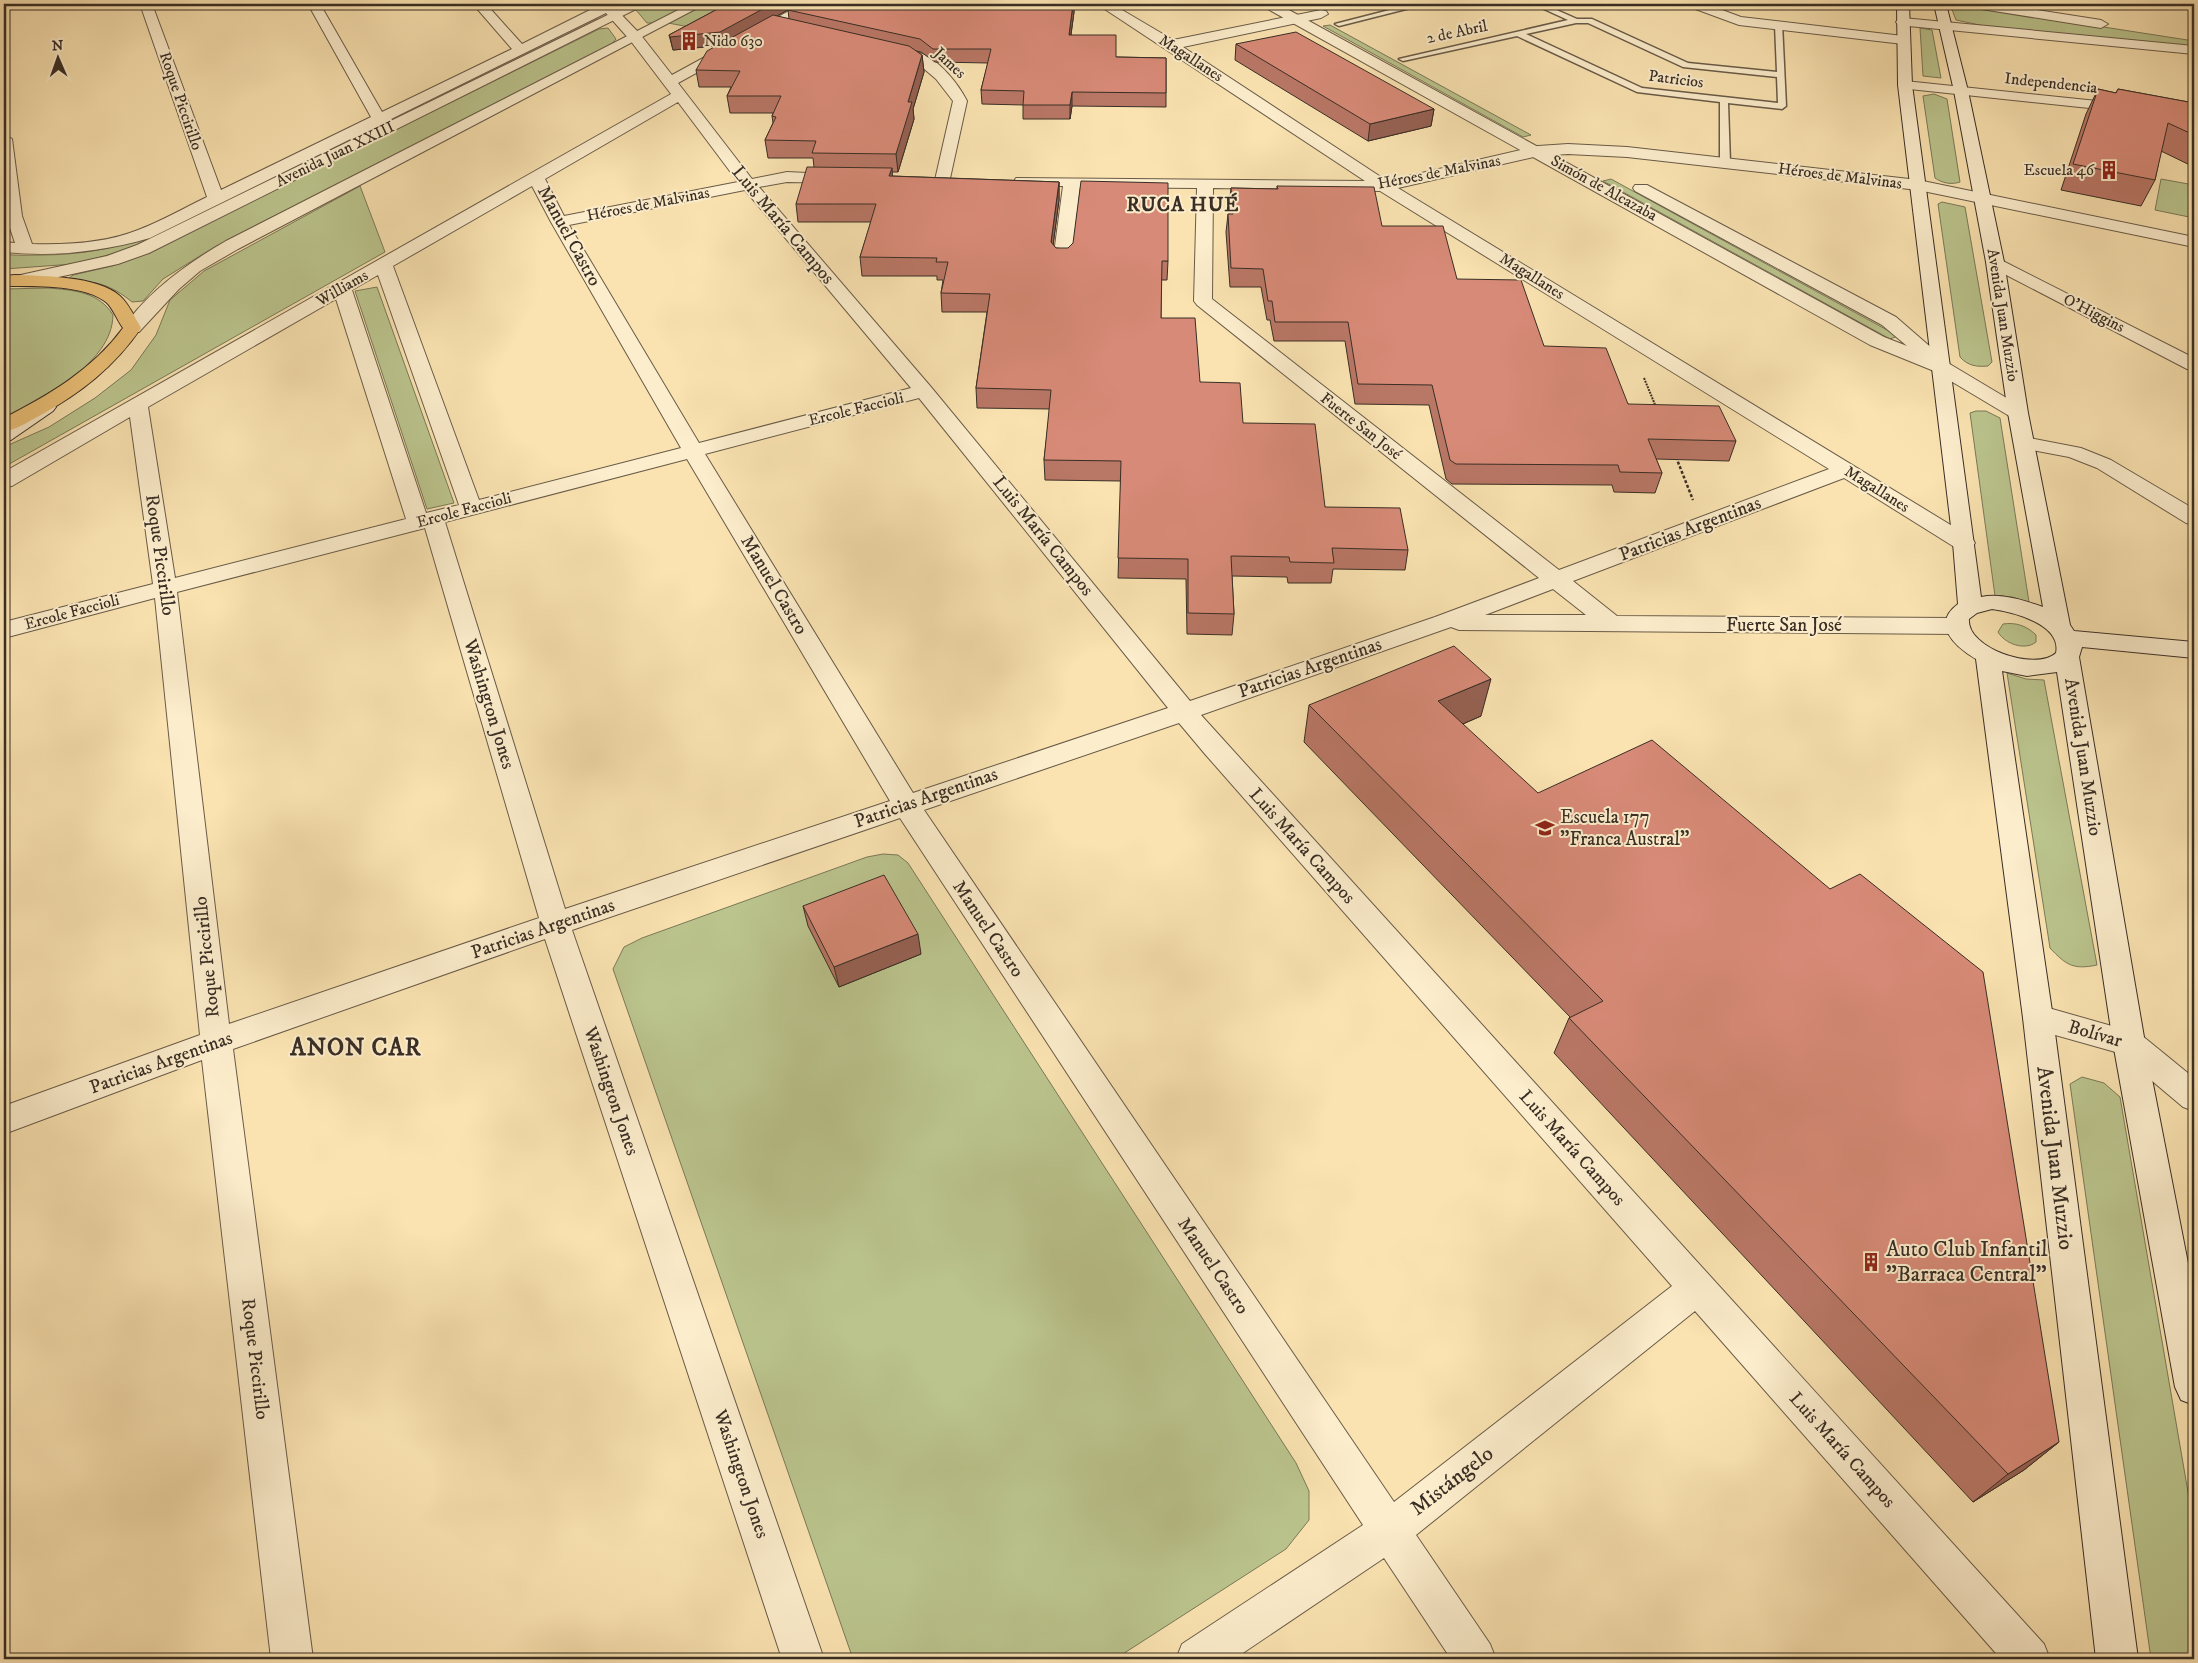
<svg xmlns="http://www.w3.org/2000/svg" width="2198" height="1663" font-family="'IM FELL DW Pica',serif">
  <rect width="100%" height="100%" fill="#fae3b1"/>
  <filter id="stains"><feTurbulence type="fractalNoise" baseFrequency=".004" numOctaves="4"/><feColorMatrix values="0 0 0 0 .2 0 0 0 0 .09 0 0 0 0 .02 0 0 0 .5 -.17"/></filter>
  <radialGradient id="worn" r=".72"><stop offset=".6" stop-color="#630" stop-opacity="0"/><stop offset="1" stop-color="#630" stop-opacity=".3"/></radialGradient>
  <g fill="#bbc48d" stroke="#7a7959">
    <polygon points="648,4 690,4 653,23 647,23 636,10"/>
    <polygon points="705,4 746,4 733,35 668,23"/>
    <polygon points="1968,6 2194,41 2194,47 1989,27 1956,20 1951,7"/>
    <path d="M595,18L597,19L594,22L127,250L74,264L4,269V254C15,256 27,255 39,255C83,255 119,248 160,232Z"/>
    <polygon points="1330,25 1531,135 1523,137 1323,26"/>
    <path d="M608,28L616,39L612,44L216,246L163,279L143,301L132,302C110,284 97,282 68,279L73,275L112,266L154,250L599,29Z"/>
    <polygon points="1920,28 1932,30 1941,78 1923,76"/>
    <path d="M1934,94L1947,99L1960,182C1951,185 1942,183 1935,178L1923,96Z"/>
    <polygon points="1611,179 1898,336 1890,339 1603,181"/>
    <polygon points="2161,179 2194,185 2194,218 2155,210"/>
    <polygon points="360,186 385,252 4,467 4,447 49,427 95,398 131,370 156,335 170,300 204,271"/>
    <path d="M1942,202L1965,207L1992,362L1988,366C1977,367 1968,366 1960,357L1938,204Z"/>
    <polygon points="377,287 454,503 427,509 355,291"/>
    <path d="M48,288C74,290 99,292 113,315C112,365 41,397 4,418V289Z"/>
    <polygon points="1976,411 1986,411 2000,418 2029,602 2012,597 1995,596 1970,413"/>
    <path d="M2003,624C2016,622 2027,626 2036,635V642C2025,651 2005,644 1998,632Z"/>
    <path d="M2007,673L2026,679L2044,680L2097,965C2073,970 2066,965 2050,948Z"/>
    <polygon points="883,854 898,855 908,863 1296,1463 1309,1491 1309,1520 1286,1549 1115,1659 853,1659 613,969 624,947 642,938 867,857"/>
    <polygon points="2082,1077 2104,1083 2120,1097 2194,1527 2194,1659 2151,1659 2070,1084"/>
  </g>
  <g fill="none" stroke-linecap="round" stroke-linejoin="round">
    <g stroke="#695b48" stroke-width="3">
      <g id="service">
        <polygon points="1413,4 1426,4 1339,26 1335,24"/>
        <path d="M1533,4H1543L1577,19H1592L1688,63L1777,72L1775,25L1782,23L1786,106L1782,109L1728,103L1730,163L1725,166L1720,163V102L1637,92L1517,36L1403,61L1399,59L1568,20ZM1576,23H1588L1683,67L1777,77L1778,103L1642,88L1526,34Z"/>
      </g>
    </g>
    <g stroke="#695b48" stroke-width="2">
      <g id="minor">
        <path d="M140,4H152L221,190L371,117L308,4H320L382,112L512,49L473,4H486L522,44L602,4H620L615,8L640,34L672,75L802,4H817L816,7L678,83L752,179L787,172L848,175L850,178L848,181L842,183L787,182L759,187L931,387L1190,701L1435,617L1539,578L1197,305L1194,301L1197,188L1080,187L1071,261L1068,265H1056L1053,261L1063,186H1022L1014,181L1016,178L1365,181L1097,4H1112L1173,40L1321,10L1326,11L1328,14L1321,18L1183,47L1387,181L1538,146L1568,144L1627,147L1918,180L2194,237V247L1918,190L1627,157L1568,154L1538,156L1398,188L1972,538L1975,543L1972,548L1964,550L1956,548L1844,478L1573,581L1617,616L1957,618L1965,621L1969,626L1965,631L1957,634L1459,630L1451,627L1201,715L2044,1644L2050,1659H2001L1695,1311L1416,1535L1490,1644L1496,1659H1451L1384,1558L1234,1659H1176L1182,1644L1363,1525L900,818L572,930L824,1659H782L545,939L233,1049L313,1659H271L202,1060L4,1134V1106L200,1035L155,598L4,638V622L153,584L130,417L12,486L4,487V472L671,94L630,40L606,13L150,238C101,252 54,257 4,252V242L15,243L6,216L4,200V134L12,139L22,216L32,244C67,245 106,243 138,230C162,221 184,208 207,197ZM678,102L738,182L564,216L545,179ZM532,186L551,222L681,448L479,500L393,266ZM1213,188L1380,191L1829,469L1559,570L1212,299ZM745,190L911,388L699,443L569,225ZM378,275L459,505L426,513L352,290ZM336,299L406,519L175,578L148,407ZM919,398L1168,708L913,793L705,454ZM687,459L890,801L565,909L445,522ZM425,528L539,918L229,1024L177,592ZM1553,589L1586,615H1485ZM1179,723L1205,754L1672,1286L1394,1502L924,810Z"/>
        <polygon points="1689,4 1706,4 1741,17 1903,36 1910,40 1903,44 1739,25 1690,7"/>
        <polygon points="1969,4 1998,4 2101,20 2108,24 2101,28 1975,8"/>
        <polygon points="1903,18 2194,46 2194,54 1898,25 1896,22 1898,19"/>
        <path d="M888,46C898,48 910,49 920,53C939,60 958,83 967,101L949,183L943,185L935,180L953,101L936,79L916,62L883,53L881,50Z"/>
        <polygon points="1905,81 2194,111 2194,119 1900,88 1898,85 1900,82"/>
        <polygon points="1995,257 2194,358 2194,371 2187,369 1989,266 1986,262 1989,258"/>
        <polygon points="2024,437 2081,448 2111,460 2194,509 2194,525 2186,523 2097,468 2069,457 2017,447 2014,443 2017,439"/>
        <polygon points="2038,1005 2140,1034 2194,1078 2194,1111 2183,1107 2119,1053 2027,1027 2023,1018 2027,1009"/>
      </g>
    </g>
    <g stroke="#695b48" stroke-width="2">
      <g id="tertiary">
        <polygon points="630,4 646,4 149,253 118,264 22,285 16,284 13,280 16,276 107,256 137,245"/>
        <path d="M690,4H705L238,249L200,271L179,289L139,332H125L123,328C148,291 188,263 226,241Z"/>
        <polygon points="1263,4 1278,4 1884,337 1907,346 1882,325 1635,191 1633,188 1635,185 1647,185 1896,317 1934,350 1937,354 1934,357 1948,363 2025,409 2028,413 2025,417 2018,419 2011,417 1934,371 1870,345 1264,7"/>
      </g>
    </g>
    <g stroke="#392e25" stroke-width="2">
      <g id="secondary">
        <path d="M1897,4H1909L1912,85L1981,597C2001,593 2023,600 2043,607L2008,413L1986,262L1954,91L1934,4H1946L1968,91L2004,262L2028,413L2070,625L2074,631L2194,642V658L2082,647L2079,657L2145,1043L2194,1294V1405L2181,1400L2175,1387L2113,1043L2057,672L2027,676L2002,671L2053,1018L2138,1659H2096L2023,1018L1976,659C1954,646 1931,624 1958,604L1953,543L1898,85ZM1992,609C2013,612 2062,624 2056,653C2035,672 1966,648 1969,619L1977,613Z"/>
        <polygon points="46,401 53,403 56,407 53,411 11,440 4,442 4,427 39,403"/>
      </g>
    </g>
    <g stroke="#392e25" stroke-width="2">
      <path id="primary" d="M15,275C43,276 98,276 120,296C129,304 135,318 141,328C114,367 81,393 39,416C28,422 17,429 4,432V418C49,395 92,370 123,328C117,320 113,308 106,302C83,284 32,286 4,286V276Z"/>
    </g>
    <polyline stroke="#392e25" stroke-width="2" stroke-dasharray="2 1" stroke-linecap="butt" points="1644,378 1656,407"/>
    <polyline stroke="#392e25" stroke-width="2.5" stroke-dasharray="3 2" stroke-linecap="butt" points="1676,457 1693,500"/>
    <use href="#service" fill="#fcedcc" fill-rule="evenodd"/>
    <use href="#minor" fill="#fcedcc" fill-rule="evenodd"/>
    <use href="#tertiary" fill="#fcedcc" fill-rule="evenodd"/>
    <use href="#secondary" fill="#fcedcc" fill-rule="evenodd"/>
    <use href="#primary" fill="#edc278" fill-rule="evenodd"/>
  </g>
  <g fill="#b97766" stroke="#392e25" fill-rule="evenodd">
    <path d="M727,4H1074V12L1071,35L1116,57L1166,58V107L1072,106L1070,119H1023V105L982,104L981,90L988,63L935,62L921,52L916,51L922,55L924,72L913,109L914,119L898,172H892V176L1059,182V200L1053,245L1056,248L1168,261L1167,280H1161V318L1200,382L1243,423L1325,507L1408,550L1405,570L1333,569L1331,583H1288L1287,577L1232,576L1234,614L1232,635L1187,634L1186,579L1118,578L1121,481L1045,480L1044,460L1050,409L977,408L976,388L987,312H942L941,293L943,280H937V276H862L860,257L871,222H798L796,204L814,167L813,158H768L765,140L773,123L772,116L773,113H730L727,96L731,87H699L696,70L717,46L673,50L669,35ZM795,6L788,10L789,19L776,16Z"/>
    <polygon points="1236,44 1434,109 1431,126 1368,141 1235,60"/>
    <polygon points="2098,89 2116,93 2118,89 2194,103 2194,167 2161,151 2155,180 2141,206 2061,190 2086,114"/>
    <polygon points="1277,186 1382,226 1457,279 1544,346 1628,404 1736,441 1729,461 1656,459 1662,473 1655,493 1614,492 1612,485 1452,484 1446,479 1429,405 1355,404 1345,341 1274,341 1270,320 1267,320 1261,287 1230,287 1226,232 1228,214 1230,214 1229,206 1231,188 1277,189"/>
    <polygon points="1309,705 1481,716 1463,724 2059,1442 2024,1470 1973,1502 1554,1053 1569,1018 1570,1017 1304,742"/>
    <polygon points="803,906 921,954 839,987 808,926"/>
  </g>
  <g fill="#966153" stroke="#392e25">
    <polygon points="772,4 799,4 723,45 673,50 670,37"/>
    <polygon points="1073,4 1074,4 1074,12 1069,48 1069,35"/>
    <polygon points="922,55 924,72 913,109 914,119 898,172 896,154 908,102"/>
    <polygon points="1072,92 1072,106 1070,119 1070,105"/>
    <polygon points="1434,109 1431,126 1368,141 1370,124"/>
    <polygon points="892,168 893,185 889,176"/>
    <polygon points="1059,182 1059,200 1051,261 1051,242"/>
    <polygon points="1491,679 1481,716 1430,738 1438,701"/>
    <polygon points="918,934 921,954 839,987 834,967"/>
    <polygon points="2059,1442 2024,1470 1973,1502 2008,1474"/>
  </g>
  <g fill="#d78a77" stroke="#392e25">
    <polygon points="727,4 772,4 720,32 670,37 669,35"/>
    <polygon points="798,4 1073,4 1069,35 1116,35 1116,57 1166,58 1166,93 1072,92 1070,105 1023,105 1024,91 981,90 991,49 933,49 920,39 788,10"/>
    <polygon points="773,15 909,46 922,55 908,102 912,102 896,154 812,153 816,141 765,140 776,117 772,116 781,96 727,96 740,71 696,70 707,51"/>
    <polygon points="1296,32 1434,109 1370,124 1236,44"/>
    <polygon points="2098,89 2116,93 2118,89 2194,103 2194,135 2168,123 2155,180 2073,164"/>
    <polygon points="807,167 892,168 889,176 1059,182 1051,242 1056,248 1068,248 1073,243 1081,181 1168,183 1168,261 1162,261 1161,318 1195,318 1200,382 1240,383 1243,423 1315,424 1325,507 1400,508 1408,550 1332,548 1334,563 1290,562 1289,557 1231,556 1234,614 1188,613 1188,559 1118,558 1121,461 1044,460 1051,390 976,388 990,294 941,293 948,262 936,262 937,258 860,257 876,204 796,204"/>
    <polygon points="1277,186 1374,187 1382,226 1443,226 1457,279 1521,280 1544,346 1606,348 1628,404 1719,406 1736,441 1648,439 1662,473 1620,472 1618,465 1456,464 1450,460 1432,385 1358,384 1348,322 1275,322 1272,301 1268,301 1263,269 1231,268 1228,214 1233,214 1231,188 1278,189"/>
    <polygon points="1454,646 1491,679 1438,701 1538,793 1652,740 1830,889 1860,874 1983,972 2059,1442 2008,1474 1569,1018 1603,1001 1309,705"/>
    <polygon points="884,875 918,934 834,967 803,906"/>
  </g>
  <defs>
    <g id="building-bare" transform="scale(1.5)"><path d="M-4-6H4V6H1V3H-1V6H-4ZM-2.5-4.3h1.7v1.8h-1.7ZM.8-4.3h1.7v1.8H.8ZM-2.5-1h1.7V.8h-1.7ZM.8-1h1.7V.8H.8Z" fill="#8f2418" stroke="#fcedcc" stroke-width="2.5" paint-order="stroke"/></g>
    <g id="school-bare" transform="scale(1.5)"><path d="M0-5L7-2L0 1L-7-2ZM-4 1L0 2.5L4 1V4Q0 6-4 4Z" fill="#8f2418" stroke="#fcedcc" stroke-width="2.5" paint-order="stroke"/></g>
  </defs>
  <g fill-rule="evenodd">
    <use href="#building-bare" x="689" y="41"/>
    <use href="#building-bare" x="2109" y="170"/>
    <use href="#school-bare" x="1545" y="828"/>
    <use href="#building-bare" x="1871" y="1262"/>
  </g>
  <g text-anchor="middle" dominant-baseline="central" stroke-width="4" stroke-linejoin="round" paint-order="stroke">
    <g font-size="16" fill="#392e25" stroke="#fcedcc">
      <text transform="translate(1457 32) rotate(-12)">2 de Abril</text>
      <text transform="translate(1191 58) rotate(33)">Magallanes</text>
      <text transform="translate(950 63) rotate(43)">James</text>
      <text transform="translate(1676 79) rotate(7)">Patricios</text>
      <text transform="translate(2051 83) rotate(6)">Independencia</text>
      <text transform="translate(181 101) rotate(71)">Roque Piccirillo</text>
      <text transform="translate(335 154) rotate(-26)">Avenida Juan XXIII</text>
      <text transform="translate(1439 172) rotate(-11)">Héroes de Malvinas</text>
      <text transform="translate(1840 176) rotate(7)">Héroes de Malvinas</text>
      <text transform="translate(1604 188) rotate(29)">Simón de Alcazaba</text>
      <text transform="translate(648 204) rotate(-11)">Héroes de Malvinas</text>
      <text transform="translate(1532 276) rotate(32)">Magallanes</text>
      <text transform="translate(342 288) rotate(-30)">Williams</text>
      <text transform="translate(2094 313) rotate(27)">O'Higgins</text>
      <text transform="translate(2003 315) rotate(81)">Avenida Juan Muzzio</text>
      <text transform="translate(856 409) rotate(-14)">Ercole Faccioli</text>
      <text transform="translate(1361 426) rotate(38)">Fuerte San José</text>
      <text transform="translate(1877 489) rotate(32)">Magallanes</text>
      <text transform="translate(464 510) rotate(-15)">Ercole Faccioli</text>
      <text transform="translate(72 612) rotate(-15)">Ercole Faccioli</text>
    </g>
    <g font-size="16" fill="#392e25" stroke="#fcedcc" text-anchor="start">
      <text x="704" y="41">Nido 630</text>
      <text x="2094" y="170" text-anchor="end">Escuela 46</text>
    </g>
    <g font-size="19" fill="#392e25" stroke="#fcedcc">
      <text transform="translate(783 225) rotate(50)">Luis María Campos</text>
      <text transform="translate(569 236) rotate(61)">Manuel Castro</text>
      <text transform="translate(1690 529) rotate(-21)">Patricias Argentinas</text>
      <text transform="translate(1043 536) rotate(51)">Luis María Campos</text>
      <text transform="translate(160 555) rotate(82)">Roque Piccirillo</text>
      <text transform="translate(774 585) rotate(59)">Manuel Castro</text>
      <text x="1784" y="625">Fuerte San José</text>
      <text transform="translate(1310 668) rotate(-19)">Patricias Argentinas</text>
      <text transform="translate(489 704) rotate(73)">Washington Jones</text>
      <text transform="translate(2083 757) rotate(81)">Avenida Juan Muzzio</text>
      <text transform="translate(926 798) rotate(-19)">Patricias Argentinas</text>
      <text transform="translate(1302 846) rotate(48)">Luis María Campos</text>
      <text transform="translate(543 929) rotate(-19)">Patricias Argentinas</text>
      <text transform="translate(988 929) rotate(56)">Manuel Castro</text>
      <text transform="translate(207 957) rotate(-96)">Roque Piccirillo</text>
      <text transform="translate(2095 1034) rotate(16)">Bolívar</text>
      <text transform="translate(161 1063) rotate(-20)">Patricias Argentinas</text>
      <text transform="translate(611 1091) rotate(71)">Washington Jones</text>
      <text transform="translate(1572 1148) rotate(48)">Luis María Campos</text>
      <text transform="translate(1213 1266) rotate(56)">Manuel Castro</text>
      <text transform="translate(255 1359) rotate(83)">Roque Piccirillo</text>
      <text transform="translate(1842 1450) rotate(48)">Luis María Campos</text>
      <text transform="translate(741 1474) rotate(71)">Washington Jones</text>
    </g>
    <g font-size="19" fill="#392e25" stroke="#fcedcc" text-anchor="start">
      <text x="1560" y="817">Escuela 177<tspan x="1560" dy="22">"Franca Austral"</tspan></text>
    </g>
    <g font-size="20" font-weight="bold" letter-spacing="1" fill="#392e25" stroke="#fcedcc">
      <text x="1183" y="205">RUCA HUÉ</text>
    </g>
    <g font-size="22" fill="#392e25" stroke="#fcedcc">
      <text transform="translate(2055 1158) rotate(83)">Avenida Juan Muzzio</text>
      <text transform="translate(1452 1481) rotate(-38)">Mistángelo</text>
    </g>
    <g font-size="22" fill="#392e25" stroke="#fcedcc" text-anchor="start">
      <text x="1886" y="1249">Auto Club Infantil<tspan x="1886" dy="25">"Barraca Central"</tspan></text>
    </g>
    <g font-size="24" font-weight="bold" letter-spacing="1" fill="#392e25" stroke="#fcedcc">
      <text x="356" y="1048">ANON CAR</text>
    </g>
  </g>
  <rect width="2198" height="1663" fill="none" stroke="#fae3b1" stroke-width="20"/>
  <rect x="5" y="5" width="2188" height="1653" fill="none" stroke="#392e25" stroke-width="2.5"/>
  <rect x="10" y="10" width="2178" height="1643" fill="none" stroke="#392e25"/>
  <g transform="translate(58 58) rotate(358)" stroke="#fcedcc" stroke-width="4" paint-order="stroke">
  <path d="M0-4L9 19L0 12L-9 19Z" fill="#392e25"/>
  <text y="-8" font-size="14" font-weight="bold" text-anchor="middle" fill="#392e25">N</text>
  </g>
  <rect width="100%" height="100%" filter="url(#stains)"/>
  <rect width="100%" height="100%" fill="url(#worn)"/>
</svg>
